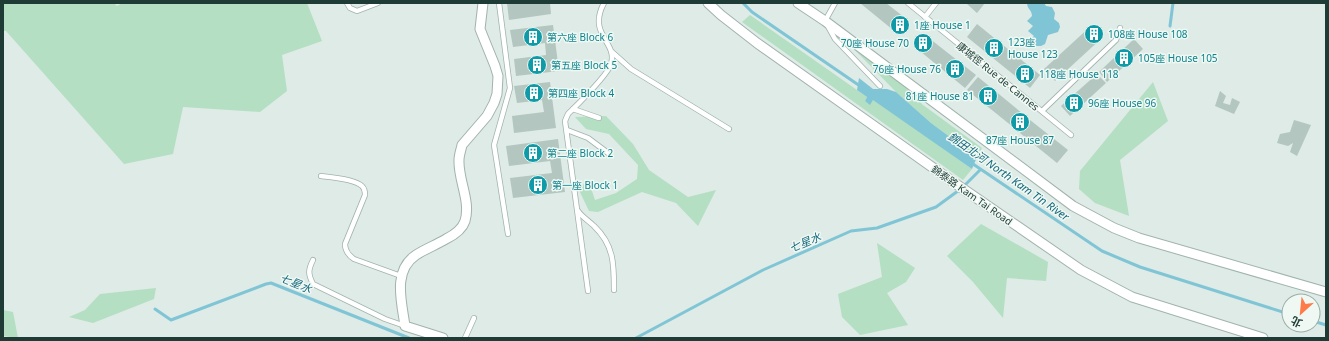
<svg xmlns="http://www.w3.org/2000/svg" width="1329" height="341" font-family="'Noto Sans','Noto Sans TC',sans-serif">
  <rect width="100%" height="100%" fill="#deebe6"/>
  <g fill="#b4dfc2">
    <polygon points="3,3 114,3 117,6 122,3 307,3 322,41 282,55 287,91 260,112 183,107 173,154 124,164 6,31 3,31"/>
    <polygon points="750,15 867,97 865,101 870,104 873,99 972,169 963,180 742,22"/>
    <polygon points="855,50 899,81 923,105 982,148 977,157 931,123 896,92"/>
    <polygon points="1153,82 1168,121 1120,160 1129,216 1095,203 1079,189 1080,171"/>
    <polygon points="606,116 633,144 649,170 688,197 716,190 698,226 676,203 642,192 598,212 589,211 579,190 588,179 595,200 616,193 637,179 638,165 609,134 586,129 575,117"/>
    <polygon points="981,224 1048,262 1046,281 1007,278 1003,318 973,282 947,256"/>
    <polygon points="877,243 915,268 906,282 887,293 908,325 860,335 842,317 838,294 882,277"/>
    <polygon points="156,288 154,299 93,323 69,317 85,310 100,294"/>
    <polygon points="3,310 13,312 18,338 3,336"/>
  </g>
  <g fill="#80c5d6">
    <path d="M1027,3H1044L1046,6L1052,7L1055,13L1054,19L1059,23L1060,27L1058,32L1048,35L1045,44L1041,46H1035L1029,41L1034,36L1028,31L1033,26L1027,21L1032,16C1032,10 1027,9 1027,3Z"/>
    <polygon points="859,78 873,89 887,89 896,92 931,123 977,157 972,169 873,100 870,105 865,101 867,97 857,90"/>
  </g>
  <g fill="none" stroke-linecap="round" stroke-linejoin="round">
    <g stroke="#80c5d6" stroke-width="3">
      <polyline points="743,3 752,12 860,86"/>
      <polyline points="1170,26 1173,3"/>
      <polyline points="970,162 1102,251 1140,267 1289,314"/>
      <polyline points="155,309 171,320 266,284 271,283 409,338"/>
      <polyline points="1313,321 1326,325"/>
      <polyline points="636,338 763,270 851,231 877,228 936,207 962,188 980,170"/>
    </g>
  </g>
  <g fill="#b3c6bf">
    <polygon points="507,3 550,3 551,14 509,20"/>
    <polygon points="860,3 886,3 909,21 898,34"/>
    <polygon points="968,3 985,3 977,13 967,4"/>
    <polygon points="977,24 1040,75 1030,88 967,37"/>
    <polygon points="553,25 559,71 516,76 514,59 546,55 545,43 513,47 510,30"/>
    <polygon points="1092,25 1103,37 1055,81 1044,69"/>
    <polygon points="925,35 976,75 965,88 915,47"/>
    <polygon points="1134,39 1143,49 1107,82 1099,72"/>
    <polygon points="1097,74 1106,83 1070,116 1061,106"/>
    <polygon points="978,77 1028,118 1018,131 967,90"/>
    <polygon points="550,82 556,128 514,133 512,116 544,112 542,100 517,103 514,86"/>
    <polygon points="1220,91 1226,96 1223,103 1230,105 1232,98 1240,102 1234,114 1215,106"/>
    <polygon points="1030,120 1068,150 1057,163 1020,133"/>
    <polygon points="1294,120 1311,125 1297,156 1290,152 1293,143 1288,146 1277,143 1280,134 1290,132"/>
    <polygon points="558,139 565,192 513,198 510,178 552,173 550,161 509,166 506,146"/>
  </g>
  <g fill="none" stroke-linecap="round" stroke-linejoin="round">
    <g stroke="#a1b3ad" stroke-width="6">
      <g id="lane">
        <polyline points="347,3 350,8 357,11 378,3"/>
        <polyline points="499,3 510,88 494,145 508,234"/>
        <polyline points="835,3 825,21 835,39 880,86"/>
        <polyline points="908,3 1071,135"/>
        <polyline points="925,17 936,3"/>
        <polyline points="612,52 631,69 729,129"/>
        <polyline points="573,109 599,118"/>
        <polyline points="1042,111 1116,40 1120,28"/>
        <polyline points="567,130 588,138 608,153"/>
        <path d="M321,176C331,177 355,179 362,186C364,188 365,191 365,195L345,244C345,251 348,255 354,259L401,276"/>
        <path d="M578,211C582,217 589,221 594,226C614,245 614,264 614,290"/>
        <path d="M313,260C308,270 308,274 313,284L385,319L405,326"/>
        <path d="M588,291L565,121L568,114C578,104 608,75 611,64C618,42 587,35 604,3"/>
        <polyline points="465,338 474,318"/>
      </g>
    </g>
    <g stroke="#a1b3ad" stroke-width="11">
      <g id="street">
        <polyline points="708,3 721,15 757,43 956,184 1081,270 1132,297 1263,338"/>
        <polyline points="798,3 825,21 1073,206 1114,228 1139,238 1326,292"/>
        <path d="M443,338L405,326C402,303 392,271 416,255C425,249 436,245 446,239C454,235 462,230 465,221C471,201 458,180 459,160C459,155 461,150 462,145L487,116L494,103L497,94L498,76L495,66L480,29L483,3"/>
      </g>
    </g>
    <use href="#lane" stroke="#fff" stroke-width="4.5"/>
    <use href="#street" stroke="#fff" stroke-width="9"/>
  </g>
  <defs>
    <g id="building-disc" transform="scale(1)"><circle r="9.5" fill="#0f9aa8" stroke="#eff8f3"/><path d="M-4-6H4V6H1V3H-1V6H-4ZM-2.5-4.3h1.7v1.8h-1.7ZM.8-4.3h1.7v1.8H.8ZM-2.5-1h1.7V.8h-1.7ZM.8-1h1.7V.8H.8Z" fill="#fff"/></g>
  </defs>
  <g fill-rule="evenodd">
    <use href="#building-disc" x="900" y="25"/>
    <use href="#building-disc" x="1094" y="34"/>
    <use href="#building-disc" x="533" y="37"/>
    <use href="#building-disc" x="923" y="43"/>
    <use href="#building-disc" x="994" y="48"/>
    <use href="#building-disc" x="1124" y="58"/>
    <use href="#building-disc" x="537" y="65"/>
    <use href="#building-disc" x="955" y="69"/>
    <use href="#building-disc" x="1025" y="74"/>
    <use href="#building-disc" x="534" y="93"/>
    <use href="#building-disc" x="988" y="96"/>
    <use href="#building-disc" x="1074" y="103"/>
    <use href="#building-disc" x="1020" y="122"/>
    <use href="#building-disc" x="533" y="153"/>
    <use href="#building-disc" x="538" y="185"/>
  </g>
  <g text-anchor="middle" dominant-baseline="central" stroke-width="3" stroke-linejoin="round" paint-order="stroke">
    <g font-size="10" fill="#0d838f" stroke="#eff8f3" text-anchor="start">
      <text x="914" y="25">1座 House 1</text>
      <text x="1108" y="34">108座 House 108</text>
      <text x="547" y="37">第六座 Block 6</text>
      <text x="1008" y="42">123座<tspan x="1008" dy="12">House 123</tspan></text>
      <text x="909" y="43" text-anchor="end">70座 House 70</text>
      <text x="1138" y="58">105座 House 105</text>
      <text x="551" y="65">第五座 Block 5</text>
      <text x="941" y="69" text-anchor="end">76座 House 76</text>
      <text x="1039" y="74">118座 House 118</text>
      <text x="548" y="93">第四座 Block 4</text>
      <text x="974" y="96" text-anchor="end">81座 House 81</text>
      <text x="1088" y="103">96座 House 96</text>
      <text x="1020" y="140" text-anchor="middle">87座 House 87</text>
      <text x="547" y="153">第二座 Block 2</text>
      <text x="552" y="185">第一座 Block 1</text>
    </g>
    <g font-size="10" fill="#1e3c35" stroke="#eff8f3">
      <text transform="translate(998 76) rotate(39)">康城徑 Rue de Cannes</text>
      <text transform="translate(972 195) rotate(35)">錦泰路 Kam Tai Road</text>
    </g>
    <g font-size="11" font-style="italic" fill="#13677d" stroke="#eff8f3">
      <text transform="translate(1009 176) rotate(35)">錦田北河 North Kam Tin River</text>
      <text transform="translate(805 242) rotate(-23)">七星水</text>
      <text transform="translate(296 283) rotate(22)">七星水</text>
    </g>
  </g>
  <rect width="1329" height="341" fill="none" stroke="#1e3c35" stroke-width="8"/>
  <g transform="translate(1301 313) rotate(207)"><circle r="19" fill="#eff8f3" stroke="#9bada7"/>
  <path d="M0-3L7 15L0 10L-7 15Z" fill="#fe7c49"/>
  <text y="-6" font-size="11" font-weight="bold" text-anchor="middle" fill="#1e3c35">北</text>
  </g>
</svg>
